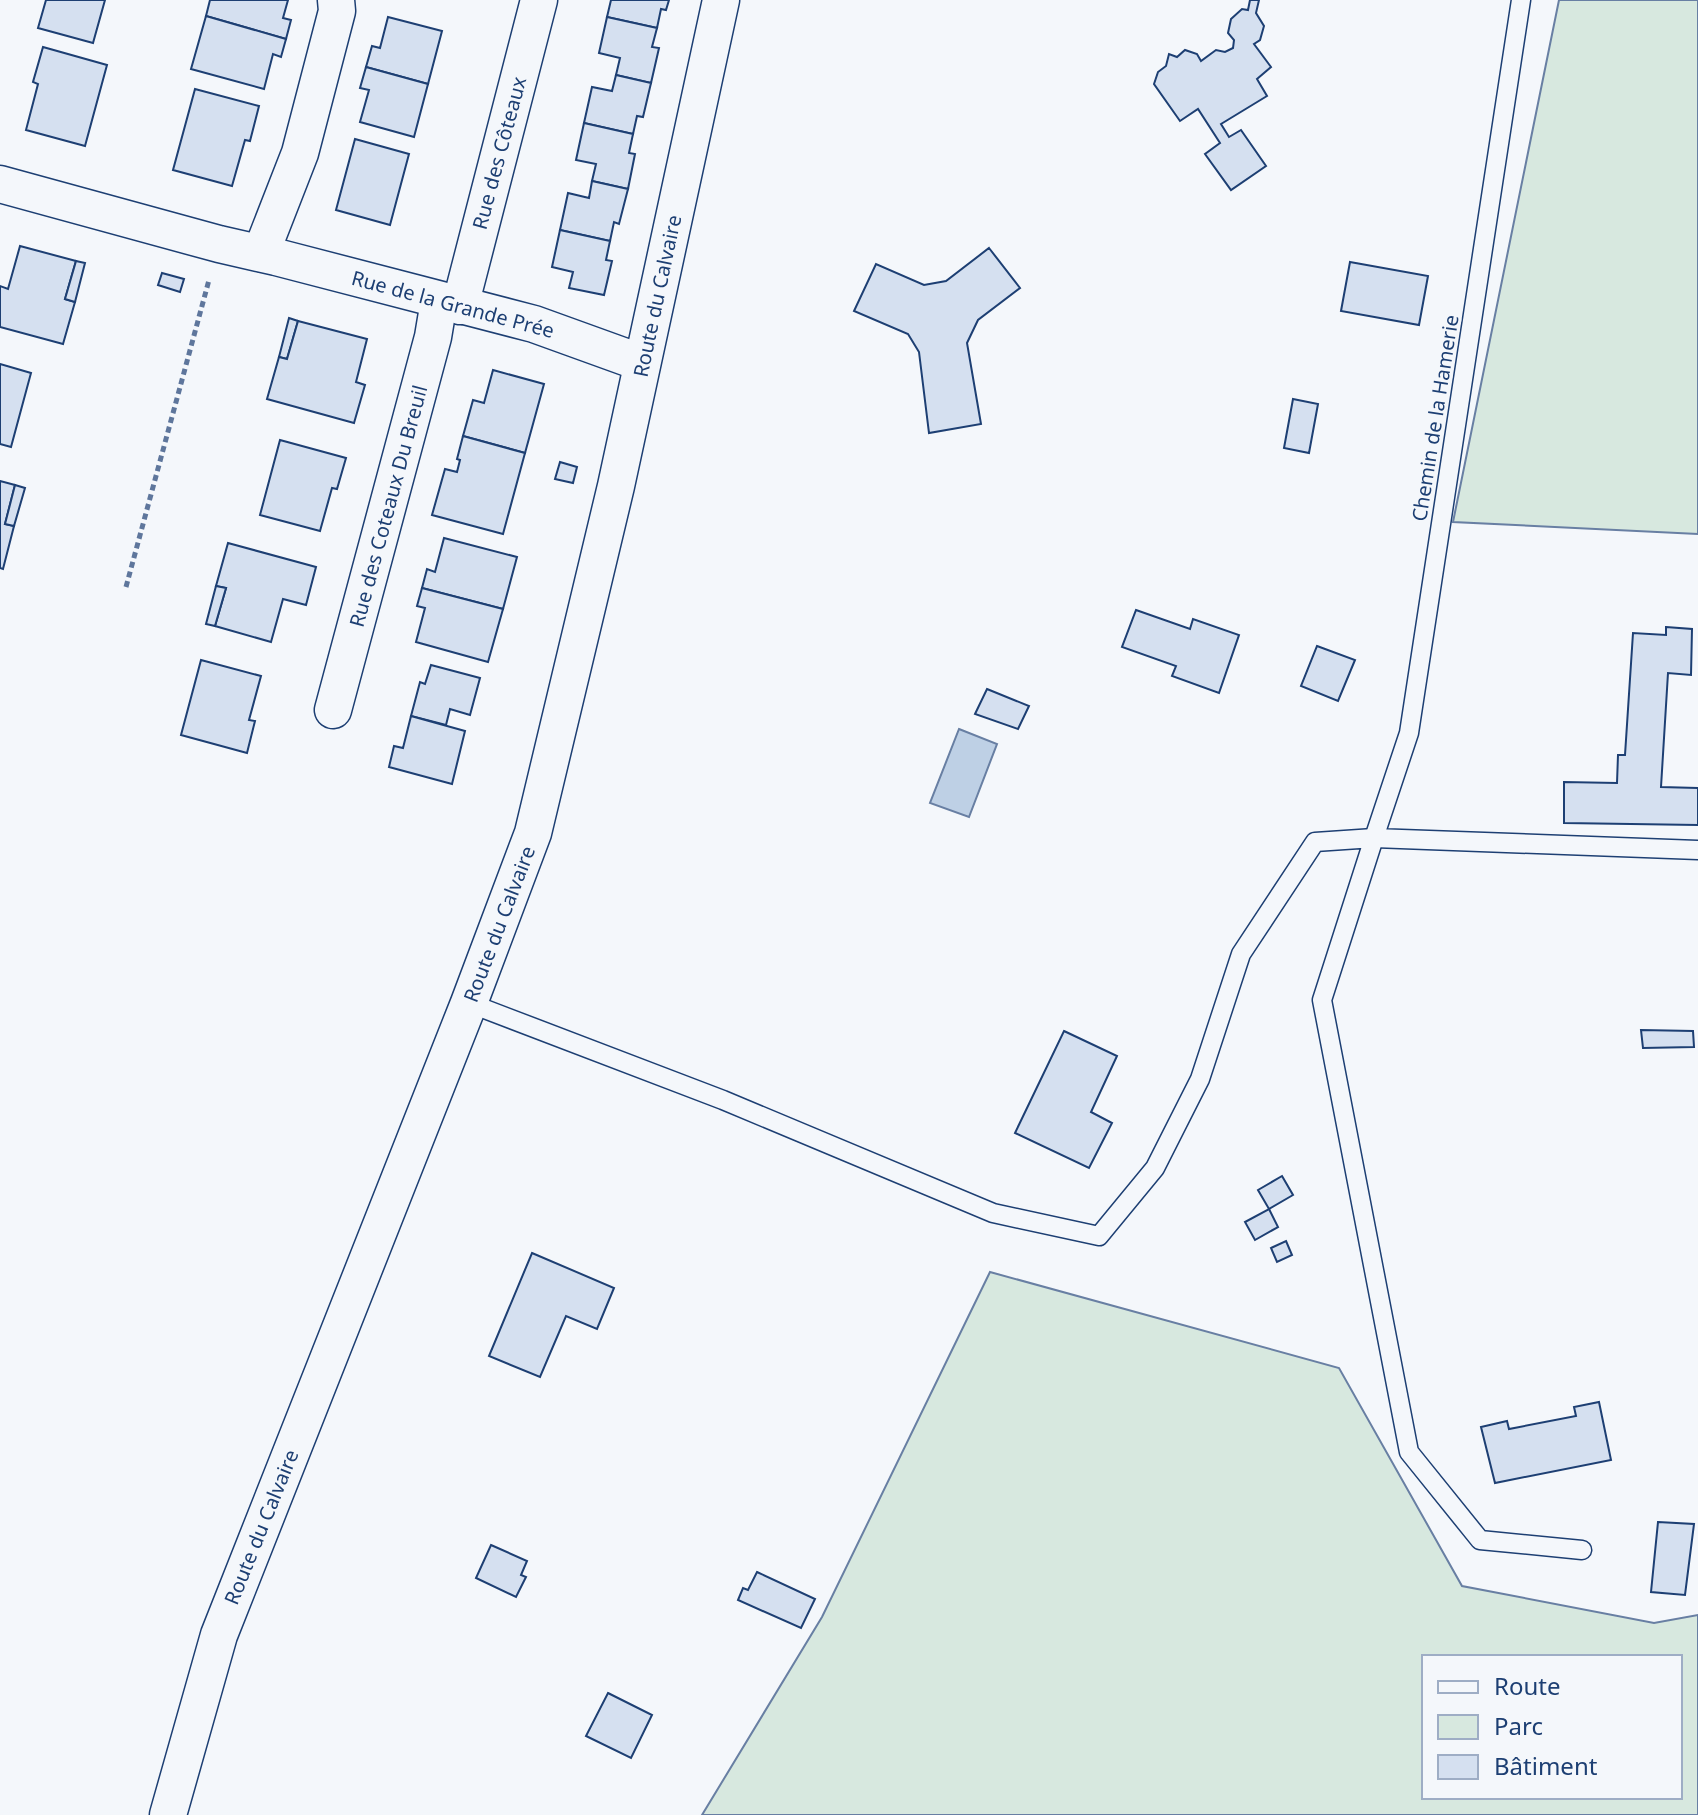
<svg xmlns="http://www.w3.org/2000/svg" width="1698" height="1815" font-family="'Noto Sans',sans-serif">
  <rect width="100%" height="100%" fill="#f4f7fb"/>
  <g fill="#d7e8df" stroke="#687fa3" stroke-width="2" fill-rule="evenodd">
    <polygon points="1559,0 1698,0 1698,534 1453,522"/>
    <path d="M990,1272L1339,1368L1462,1586L1654,1623L1698,1615V1815H702L822,1617ZM1424,1657H1680V1797H1424Z"/>
  </g>
  <polygon fill="#bed0e5" stroke="#687fa3" stroke-width="2" points="959,729 997,744 969,817 930,803"/>
  <g fill="#d5e0f0" stroke="#1d3f73" stroke-width="2">
    <polygon points="46,0 105,0 93,43 38,28"/>
    <polygon points="210,0 288,0 283,18 291,20 286,39 206,16"/>
    <polygon points="611,0 669,0 666,10 661,9 657,28 607,17"/>
    <polygon points="1250,0 1259,0 1256,13 1264,26 1260,40 1254,44 1271,67 1257,79 1267,96 1221,124 1229,137 1241,130 1266,166 1231,190 1205,154 1220,143 1198,109 1180,121 1154,84 1158,72 1166,66 1169,54 1177,57 1185,50 1197,54 1201,61 1216,50 1225,52 1233,48 1234,40 1228,33 1231,19 1242,9 1248,10"/>
    <polygon points="206,16 286,39 281,57 273,54 264,89 191,69"/>
    <polygon points="388,17 442,31 428,84 366,67 372,46 380,48"/>
    <polygon points="607,17 657,28 652,47 659,48 651,83 616,75 620,58 599,53"/>
    <polygon points="43,47 107,65 85,146 26,130 38,84 33,82"/>
    <polygon points="366,67 428,84 414,137 360,122 369,90 360,88"/>
    <polygon points="616,75 651,83 643,117 637,116 633,134 584,123 592,87 612,91"/>
    <polygon points="195,89 259,106 250,141 245,140 232,186 173,170"/>
    <polygon points="584,123 633,134 629,153 635,154 628,189 592,181 596,164 576,160"/>
    <polygon points="355,139 409,154 390,225 336,210"/>
    <polygon points="592,181 628,189 619,224 614,222 610,241 560,230 568,193 589,198"/>
    <polygon points="560,230 610,241 606,260 612,261 604,295 569,288 573,272 552,267"/>
    <polygon points="20,246 76,261 65,299 75,302 63,344 0,327 0,286 8,289"/>
    <polygon points="989,248 1020,288 978,320 967,343 981,424 929,433 919,352 908,334 854,311 876,264 924,285 946,281"/>
    <polygon points="76,261 85,263 75,302 65,299"/>
    <polygon points="1350,262 1428,276 1419,325 1341,311"/>
    <polygon points="162,273 184,279 180,292 158,285"/>
    <polygon points="289,318 298,321 287,359 279,357"/>
    <polygon points="298,321 367,339 356,382 365,385 354,423 267,399 279,357 287,359"/>
    <polygon points="0,364 31,373 11,447 0,444"/>
    <polygon points="493,370 544,384 525,453 463,436 473,400 484,403"/>
    <polygon points="1293,399 1318,404 1309,453 1284,448"/>
    <polygon points="463,436 525,453 503,534 432,515 445,469 457,472 460,460 457,459"/>
    <polygon points="280,440 346,458 337,489 332,488 320,531 260,515"/>
    <polygon points="560,462 577,467 573,483 555,479"/>
    <polygon points="0,481 15,485 5,524 14,526 3,569 0,568"/>
    <polygon points="15,485 25,488 14,526 5,524"/>
    <polygon points="444,538 517,557 503,609 422,588 427,569 435,572"/>
    <polygon points="228,543 316,567 306,605 283,599 271,642 215,626 226,588 216,586"/>
    <polygon points="216,586 226,588 215,626 206,624"/>
    <polygon points="422,588 503,609 488,662 416,642 425,608 417,606"/>
    <polygon points="1136,610 1190,629 1193,619 1239,635 1219,693 1172,676 1176,666 1122,647"/>
    <polygon points="1666,627 1692,629 1691,675 1668,673 1661,787 1698,788 1698,825 1564,823 1564,782 1617,783 1618,755 1625,755 1633,633 1666,635"/>
    <polygon points="1317,646 1355,660 1338,701 1301,686"/>
    <polygon points="201,660 261,676 249,720 255,721 247,753 181,735"/>
    <polygon points="431,665 480,678 470,715 450,709 446,725 411,716 420,682 425,684"/>
    <polygon points="987,689 1029,706 1018,729 975,714"/>
    <polygon points="411,716 465,731 452,784 389,767 394,746 403,748"/>
    <polygon points="1641,1030 1693,1031 1694,1047 1643,1048"/>
    <polygon points="1064,1031 1117,1056 1091,1112 1112,1123 1089,1168 1015,1133"/>
    <polygon points="1282,1176 1293,1195 1269,1209 1258,1190"/>
    <polygon points="1269,1209 1278,1227 1255,1240 1245,1222"/>
    <polygon points="1286,1241 1292,1255 1277,1262 1271,1248"/>
    <polygon points="532,1253 614,1288 597,1329 566,1316 540,1377 489,1356"/>
    <polygon points="1599,1402 1611,1460 1495,1483 1481,1427 1507,1421 1509,1429 1576,1416 1574,1407"/>
    <polygon points="1658,1522 1694,1524 1685,1595 1651,1592"/>
    <polygon points="491,1545 527,1561 521,1575 526,1577 516,1597 476,1578"/>
    <polygon points="757,1572 815,1599 801,1628 738,1600 743,1588 748,1590"/>
    <polygon points="608,1693 652,1715 631,1758 586,1736"/>
  </g>
  <g fill="none" stroke-linecap="round" stroke-linejoin="round">
    <g stroke="#1d3f73" stroke-width="21">
      <g id="service">
        <polyline points="1521,0 1409,733 1374,838 1698,850"/>
        <polyline points="469,1003 723,1100 993,1213 1099,1236 1155,1168 1200,1079 1241,954 1315,842 1374,838 1322,1000 1409,1452 1480,1540 1582,1550"/>
      </g>
    </g>
    <g stroke="#1d3f73" stroke-width="39">
      <g id="minor">
        <polyline points="0,184 219,244 276,257 534,324 642,363"/>
        <polyline points="261,253 300,153 337,11 336,0"/>
        <polyline points="460,306 539,0"/>
        <polyline points="333,710 433,337 439,301"/>
        <polyline points="168,1815 219,1635 469,1003 533,833 616,486 721,0"/>
      </g>
    </g>
    <polyline stroke="#5e769c" stroke-width="5" stroke-dasharray="6 4" stroke-linecap="butt" points="126,587 209,280"/>
    <use href="#service" stroke="#f4f7fb" stroke-width="18"/>
    <use href="#minor" stroke="#f4f7fb" stroke-width="36"/>
  </g>
  <g text-anchor="middle" dominant-baseline="central" stroke-width="6" stroke-linejoin="round" paint-order="stroke">
    <g font-size="20" fill="#1d3f73" stroke="#f4f7fb">
      <text transform="translate(499 153) rotate(-75)">Rue des Côteaux</text>
      <text transform="translate(657 296) rotate(-78)">Route du Calvaire</text>
      <text transform="translate(453 304) rotate(15)">Rue de la Grande Prée</text>
      <text transform="translate(1435 418) rotate(-81)">Chemin de la Hamerie</text>
      <text transform="translate(388 506) rotate(-75)">Rue des Coteaux Du Breuil</text>
      <text transform="translate(499 924) rotate(-69)">Route du Calvaire</text>
      <text transform="translate(261 1527) rotate(-68)">Route du Calvaire</text>
    </g>
  </g>
  <rect x="1422" y="1655" width="260" height="144" fill="#f4f7fb" stroke="#9eadc5" stroke-width="2"/>
  <rect x="1438" y="1681" width="40" height="12" fill="#f4f7fb" stroke="#9eadc5" stroke-width="2"/>
  <text x="1494" y="1695" font-size="24" fill="#1d3f73">Route</text>
  <rect x="1438" y="1715" width="40" height="24" fill="#d7e8df" stroke="#9eadc5" stroke-width="2"/>
  <text x="1494" y="1735" font-size="24" fill="#1d3f73">Parc</text>
  <rect x="1438" y="1755" width="40" height="24" fill="#d5e0f0" stroke="#9eadc5" stroke-width="2"/>
  <text x="1494" y="1775" font-size="24" fill="#1d3f73">Bâtiment</text>
</svg>
